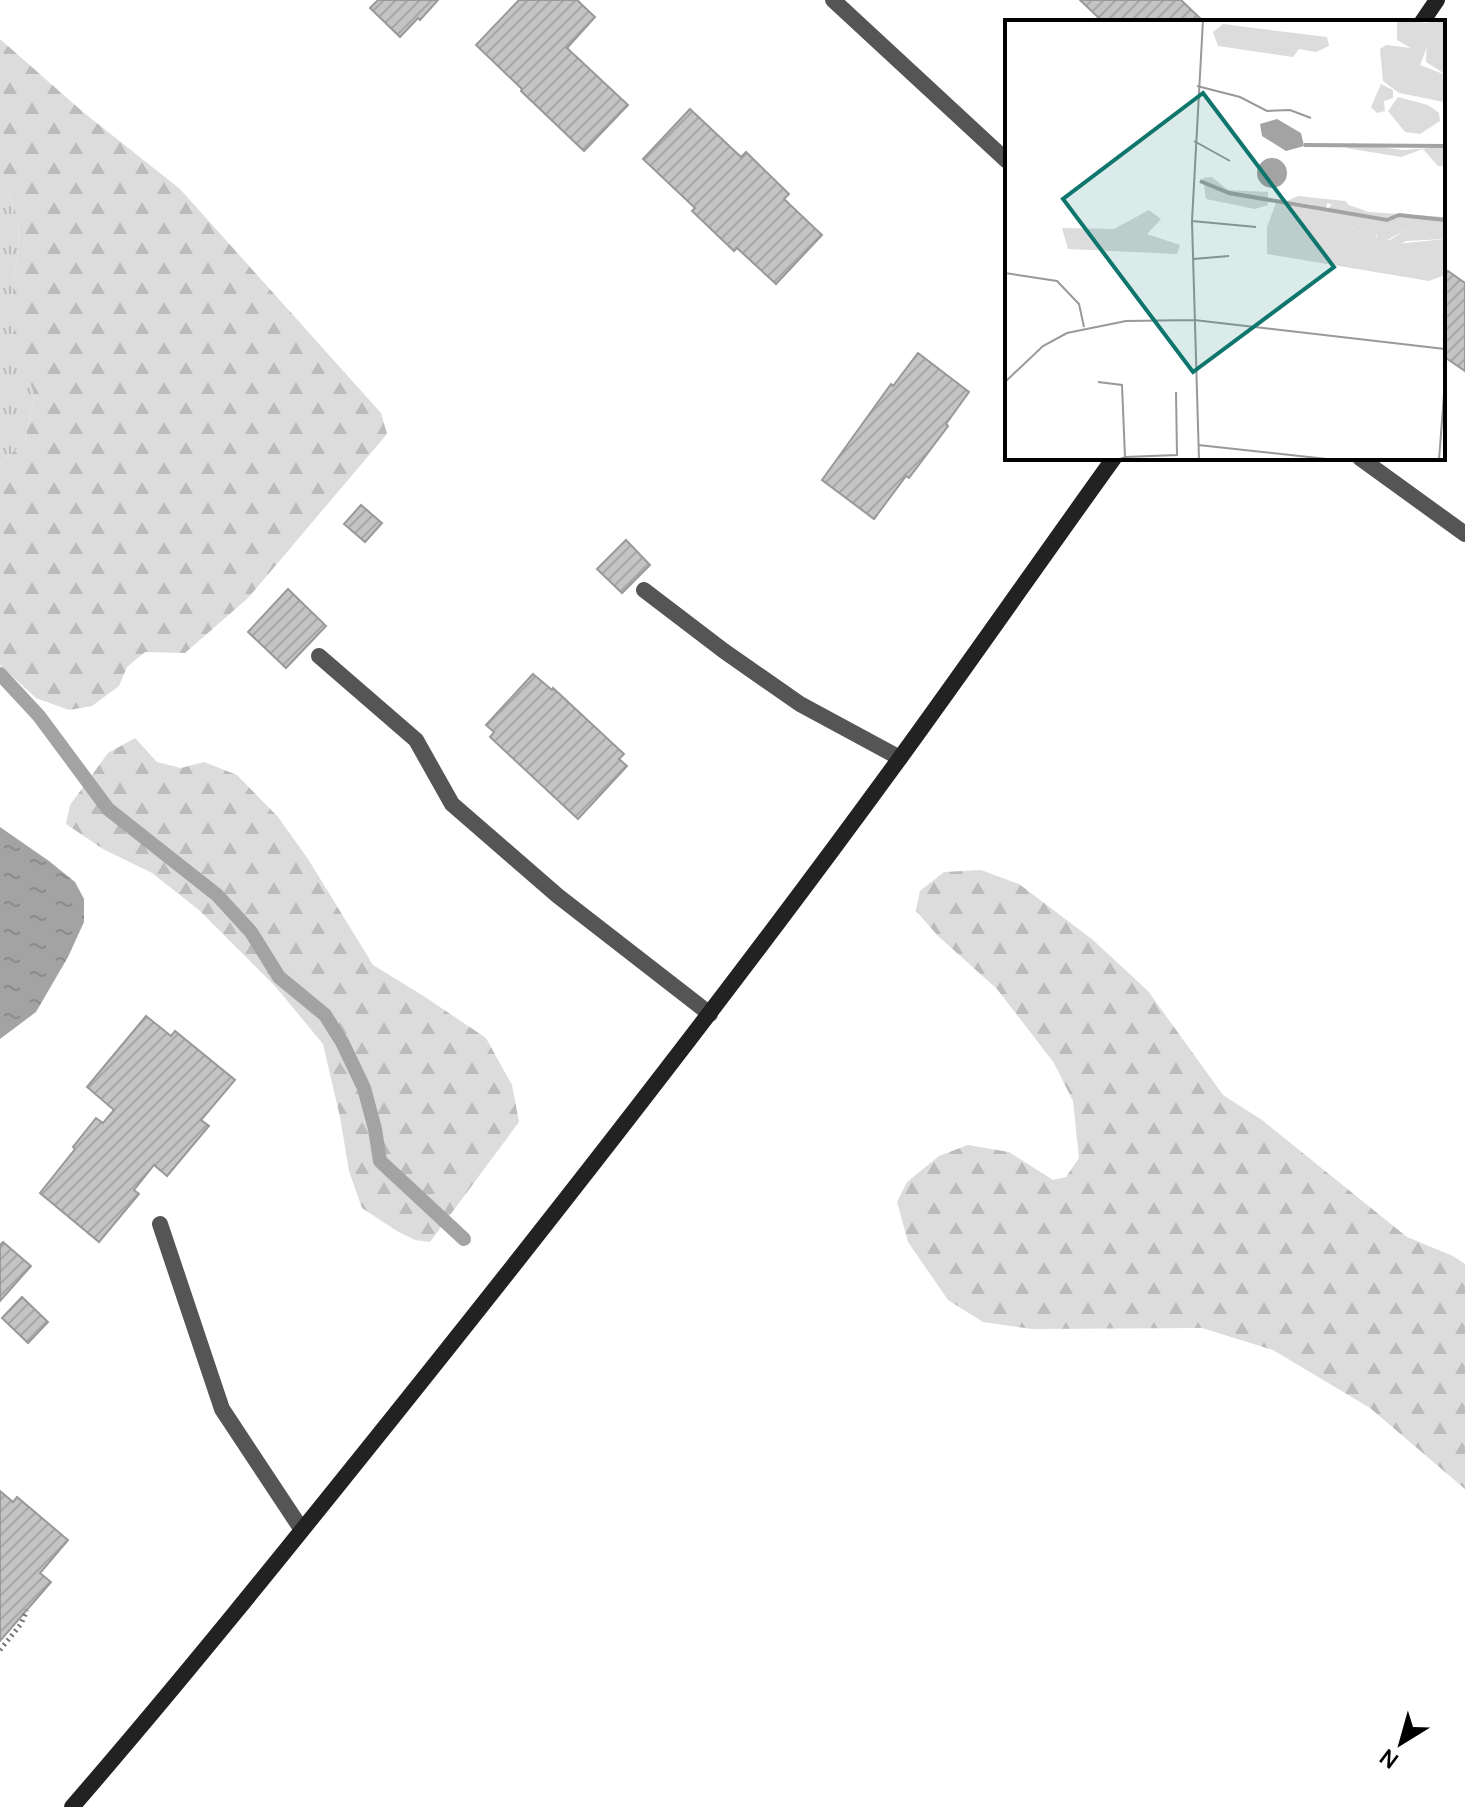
<svg xmlns="http://www.w3.org/2000/svg" width="1465" height="1807" font-family="Manrope,sans-serif">
  <defs>
    <pattern id="grass-tufts" width="24" height="20" patternUnits="userSpaceOnUse" patternTransform="scale(2)"><rect width="24" height="20" fill="#dcdcdc"/><path d="M3 7l-1-3M5 7V3M7 7l1-3M15 17l-1-3M17 17v-4M19 17l1-3" fill="none" stroke="#bbb"/></pattern>
    <pattern id="forest-firs" width="22" height="20" patternUnits="userSpaceOnUse" patternTransform="scale(2)"><rect width="22" height="20" fill="#dcdcdc"/><path d="M5 1l3.5 6h-7zM16 11l3.5 6h-7z" fill="#bbb"/></pattern>
    <pattern id="water-ripples" width="26" height="14" patternUnits="userSpaceOnUse" patternTransform="scale(2)"><rect width="26" height="14" fill="#a3a3a3"/><path d="M2 4q2-2 4 0t4 0M15 11q2-2 4 0t4 0" fill="none" stroke="#8b8b8b"/></pattern>
    <pattern id="building-hatch" width="6" height="6" patternUnits="userSpaceOnUse" patternTransform="scale(2)"><rect width="6" height="6" fill="#c4c4c4"/><path d="M-1 1l2-2M0 6l6-6M5 7l2-2" fill="none" stroke="#a7a7a7"/></pattern>
  </defs>
  <rect width="100%" height="100%" fill="#fff"/>
  <polygon fill="url(#grass-tufts)" points="0,180 9,193 18,218 19,250 13,282 26,365 34,394 25,442 0,463"/>
  <g fill="url(#forest-firs)">
    <polygon points="0,39 83,112 180,189 381,413 387,434 248,598 185,653 145,652 127,667 119,686 92,706 69,710 36,698 0,665 0,463 25,442 34,394 15,335 13,282 19,250 18,218 9,193 0,180"/>
    <polygon points="135,738 157,762 181,768 204,762 237,775 278,817 308,859 373,965 425,997 486,1038 512,1085 519,1122 430,1242 415,1240 397,1231 362,1208 349,1171 340,1117 323,1044 275,986 199,910 152,873 103,849 66,824 70,805 108,753"/>
    <polygon points="981,870 1019,884 1093,940 1148,991 1223,1095 1262,1120 1407,1237 1453,1256 1465,1264 1465,1489 1370,1408 1273,1350 1202,1328 1032,1329 983,1322 948,1300 908,1242 897,1202 907,1182 939,1156 968,1145 1009,1152 1053,1180 1066,1177 1079,1158 1073,1101 1054,1063 997,989 938,936 916,911 920,891 944,872"/>
  </g>
  <polygon fill="url(#water-ripples)" points="0,827 49,861 75,882 84,899 84,922 68,957 36,1012 0,1039"/>
  <g fill="none" stroke-linecap="round" stroke-linejoin="round">
    <polyline stroke="#a3a3a3" stroke-width="14" points="0,674 39,716 108,809 217,895 251,932 279,977 325,1015 342,1042 364,1088 375,1129 380,1161 464,1239"/>
  </g>
  <g fill="url(#building-hatch)" stroke="#999" stroke-width="2">
    <polygon points="378,0 438,0 420,20 418,18 400,37 370,8"/>
    <polygon points="519,0 577,0 595,17 567,48 628,105 584,151 521,91 522,89 476,45"/>
    <polygon points="1080,0 1181,0 1204,22 1103,22"/>
    <polygon points="690,109 741,157 746,152 789,194 784,199 822,235 776,284 737,248 734,251 692,211 695,208 643,159"/>
    <polygon points="1448,271 1465,283 1465,371 1443,356 1443,278"/>
    <polygon points="918,353 969,392 946,424 948,426 909,478 906,476 874,519 822,480 891,384 893,386"/>
    <polygon points="361,505 382,523 365,542 344,524"/>
    <polygon points="626,540 650,565 622,593 597,569"/>
    <polygon points="288,589 326,626 286,668 248,632"/>
    <polygon points="533,674 552,690 553,688 624,754 619,759 627,766 578,819 490,737 494,732 486,725"/>
    <polygon points="146,1016 171,1036 175,1031 235,1080 201,1120 209,1126 167,1176 154,1165 134,1190 139,1194 99,1242 40,1193 75,1149 73,1147 96,1118 103,1123 114,1110 87,1087"/>
    <polygon points="3,1242 31,1266 0,1301 0,1245"/>
    <polygon points="22,1297 48,1322 28,1343 2,1318"/>
    <polygon points="0,1491 13,1502 17,1497 68,1540 40,1573 51,1582 0,1641"/>
  </g>
  <g fill="none" stroke-linecap="round" stroke-linejoin="round">
    <polyline stroke="#777" stroke-width="5" stroke-dasharray="2 4" stroke-linecap="butt" points="0,1650 21,1624 27,1610"/>
    <g stroke="#555" stroke-width="16">
      <polyline points="644,590 724,651 800,704 900,758"/>
      <polyline points="319,656 416,740 452,804 558,896 710,1014"/>
      <polyline points="160,1224 222,1409 302,1530"/>
    </g>
    <g stroke="#555" stroke-width="16">
      <polyline points="833,0 1007,161"/>
      <polyline points="1360,458 1465,534"/>
    </g>
    <g stroke="#222" stroke-width="16">
      <polyline points="1422,22 1437,0"/>
      <path d="M72,1807C182,1680 288,1548 393,1417C566,1201 737,982 900,758C972,659 1042,558 1114,458"/>
    </g>
  </g>
  <g transform="translate(1005 20)">
    <rect width="440" height="440" fill="#fff"/>
    <path d="M392,0L423,3L425,19L415,45L438,54L439,82L394,73L378,61L375,29L381,25L406,28L392,20ZM293,176L340,181L344,185L338,189L322,183L321,190L356,213L372,212L371,218L385,220L397,212L434,208H440V219L401,221L370,238L319,230L295,206L302,186L309,185L282,181Z" fill="#dcdcdc"/>
    <path d="M218,4L322,17L324,26L311,32L294,29L288,37L213,26L208,12ZM376,64L388,70V78L379,81L380,91L372,93L366,87ZM393,77L423,85L434,93L435,101L415,114L400,112L383,91ZM347,123L398,130L440,127V146H433L418,129L396,137L341,128ZM207,157L223,170L263,172V185L250,189L201,179L198,158ZM332,180L338,189L344,185L364,192L440,197V208L397,212L371,226L372,213H356L321,190ZM271,183L302,186L295,206L319,230H346L370,238L391,224L440,219V255L424,261L262,234V207ZM144,190L156,199L142,214L175,225L172,234L63,229L57,208L109,209Z" fill="#dcdcdc"/>
    <path d="M423,0H440V54L421,42Z" fill="#dcdcdc"/>
    <path d="M272,99L296,113L299,126L281,131L257,116L255,104ZM252 153a15 15 0 1 1 30 0a15 15 0 1 1-30 0Z" fill="#a3a3a3"/>
    <path fill="none" stroke="#a3a3a3" stroke-width="4" d="M299,125L440,126M195,161L224,173L382,200L394,195L440,200"/>
    <path fill="none" stroke="#999" stroke-width="2" d="M192,66L235,77L262,91L285,90L306,98M189,121L225,141M187,201L251,207M188,239L224,236M0,253L52,261L74,284L79,307M0,362L38,326L62,313L121,301L189,300L440,329M93,362L117,365L120,437L113,440M193,425L331,440M120,437L172,435L171,372M194,440L187,201L198,0M434,440L440,361"/>
    <path fill="#0f766e" fill-opacity="0.15" stroke="#0f766e" stroke-width="4" d="M198,73L329,247L188,352L58,179Z"/>
    <rect width="440" height="440" fill="none" stroke="#000" stroke-width="4"/>
  </g>
  <g transform="translate(1401 1743) rotate(217)" stroke="#ffffff" stroke-width="6" paint-order="stroke">
  <path d="M0-6L14 30L0 20L-14 30Z" fill="#000000"/>
  <text y="-12" font-size="22" font-weight="bold" text-anchor="middle" fill="#000000">N</text>
  </g>
</svg>
